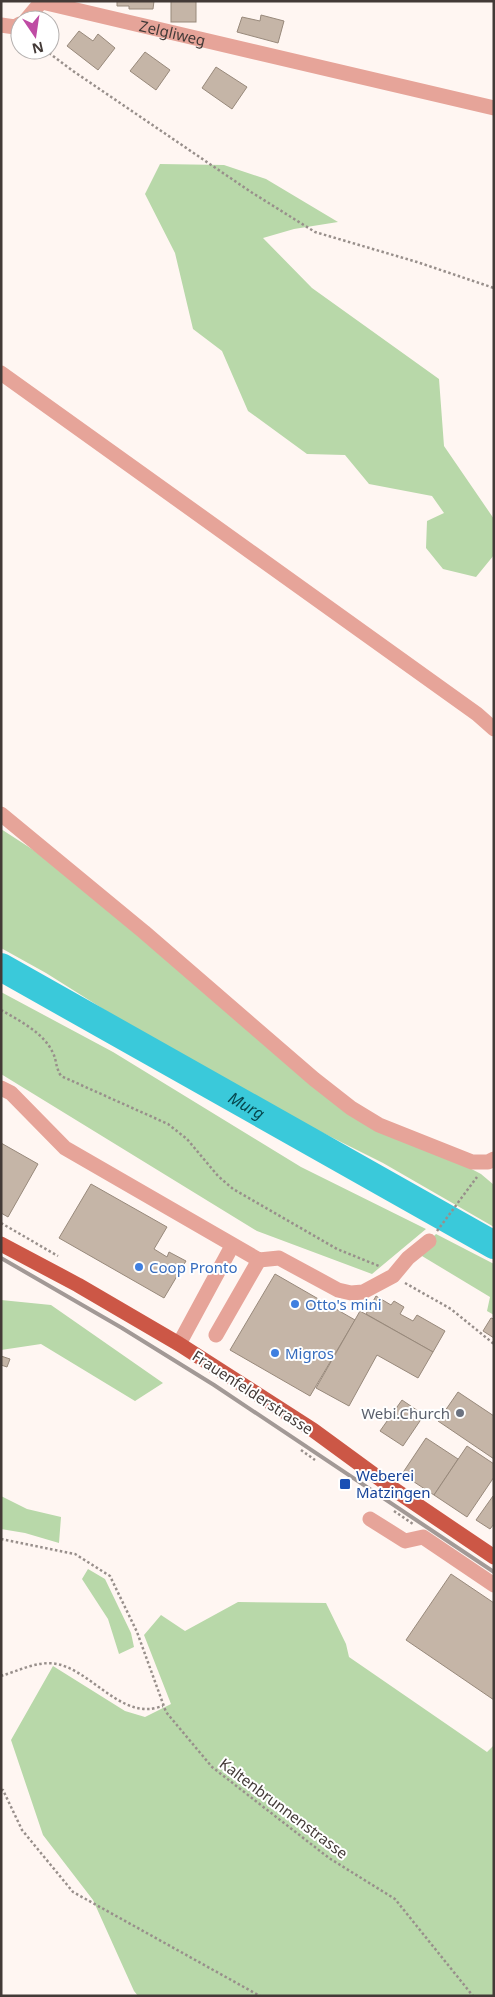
<svg xmlns="http://www.w3.org/2000/svg" width="495" height="1997" font-family="'Noto Sans',sans-serif">
  <rect width="100%" height="100%" fill="#fff6f2"/>
  <g fill="#b8d8a9">
    <polygon points="160,164 224,165 266,179 338,222 294,229 263,238 312,288 439,379 444,446 494,519 494,555 476,577 443,569 426,548 427,521 444,513 432,496 369,484 345,455 307,454 248,411 222,351 193,329 175,253 145,194"/>
    <polygon points="1,829 72,875 313,1086 481,1174 494,1185 494,1227 383,1163 281,1112 135,1029 46,973 1,948"/>
    <polygon points="1,992 113,1052 301,1167 426,1229 372,1274 257,1231 1,1074"/>
    <polygon points="436,1234 494,1264 494,1315 487,1311 490,1297 417,1253"/>
    <polygon points="1,1300 51,1305 163,1383 135,1401 41,1344 1,1350"/>
    <polygon points="1,1496 27,1509 61,1517 59,1543 25,1533 1,1529"/>
    <polygon points="88,1569 105,1579 131,1633 134,1647 119,1654 108,1619 82,1579"/>
    <polygon points="238,1602 326,1603 346,1644 349,1657 487,1752 494,1745 494,1996 138,1996 134,1991 93,1900 43,1835 11,1740 53,1666 125,1711 145,1717 171,1704 144,1635 161,1615 185,1631"/>
  </g>
  <g fill="none" stroke-linecap="round" stroke-linejoin="round">
    <path stroke="#3ac9da" stroke-width="28" id="s1" d="M1,967L494,1245"/>
  </g>
  <g fill="#c5b5a7" stroke="#98897b">
    <polygon points="117,1 154,1 153,9 129,9 129,6 117,6"/>
    <rect x="171" y="1" width="25" height="21"/>
    <polygon points="261,15 284,21 278,43 237,32 242,17 260,21"/>
    <polygon points="79,31 93,41 98,34 115,48 98,70 67,46"/>
    <polygon points="145,52 170,70 156,90 130,71"/>
    <polygon points="216,67 247,87 232,109 202,88"/>
    <polygon points="1,1143 38,1164 8,1217 1,1213"/>
    <polygon points="91,1184 167,1227 154,1249 167,1257 169,1252 186,1261 164,1298 59,1238"/>
    <polygon points="275,1274 355,1320 310,1396 230,1350"/>
    <polygon points="376,1296 391,1305 394,1301 404,1307 400,1314 413,1321 417,1315 445,1331 433,1352 366,1314"/>
    <polygon points="360,1311 433,1352 418,1378 377,1355 349,1406 316,1388"/>
    <polygon points="491,1318 494,1319 494,1338 483,1331"/>
    <polygon points="1,1356 10,1359 7,1367 1,1365"/>
    <polygon points="458,1392 494,1416 494,1459 438,1421"/>
    <polygon points="402,1400 424,1415 403,1446 380,1431"/>
    <polygon points="426,1438 458,1459 434,1495 402,1474"/>
    <polygon points="467,1446 494,1464 494,1477 467,1517 434,1495"/>
    <polygon points="493,1496 494,1524 490,1529 476,1520"/>
    <polygon points="451,1574 494,1603 494,1700 406,1640"/>
  </g>
  <g fill="none" stroke-linecap="round" stroke-linejoin="round">
    <g stroke="#988f8b" stroke-width="2.5" stroke-dasharray="2.5 2.5" stroke-linecap="butt">
      <polyline points="45,50 73,71 251,192 315,232 417,262 494,288"/>
      <path d="M1,1010C20,1021 44,1033 53,1053C57,1061 55,1066 61,1076L168,1124L187,1139L218,1176L233,1189L337,1249L379,1266"/>
      <polyline points="1,1223 58,1256"/>
      <polyline points="437,1231 477,1177"/>
      <polyline points="405,1283 451,1309 494,1344"/>
      <polyline points="301,1450 315,1460"/>
      <polyline points="394,1511 413,1524"/>
      <polyline points="1,1539 75,1554 110,1576 137,1632 166,1712 212,1767 329,1858 395,1899 473,1996"/>
      <path d="M1,1676C18,1671 39,1660 57,1664C88,1670 116,1711 149,1709C153,1709 159,1707 163,1706"/>
      <polyline points="1,1790 3,1790 22,1830 73,1892 260,1996"/>
    </g>
    <g stroke="#e6a499" stroke-width="15">
      <path id="s2" d="M42,2L494,108"/>
      <polyline points="26,20 42,1"/>
      <polyline points="1,25 15,27 20,24"/>
      <polyline points="1,373 477,714 494,729"/>
      <polyline points="1,814 144,932 314,1079 351,1108 379,1125 472,1162 488,1162 494,1159"/>
      <polyline points="1,1088 11,1093 65,1148 259,1260 279,1258 338,1290 351,1293 363,1292 393,1276 408,1258 429,1241"/>
      <polyline points="216,1335 259,1260"/>
      <polyline points="179,1344 232,1246"/>
      <polyline points="370,1519 405,1541 423,1537 494,1585"/>
    </g>
    <polyline stroke="#cc5746" stroke-width="15" points="1,1244 78,1285 179,1344 313,1430 395,1490 494,1557"/>
    <polyline stroke="#a29996" stroke-width="4" points="1,1258 122,1328 214,1385 494,1572"/>
  </g>
  <g fill="#3f7fe0" stroke="#fff" stroke-width="2">
    <circle cx="139" cy="1267" r="5"/>
    <circle cx="295" cy="1304" r="5"/>
    <circle cx="275" cy="1353" r="5"/>
  </g>
  <circle fill="#6b7280" stroke="#fff" stroke-width="2" cx="460" cy="1413" r="5"/>
  <rect fill="#1a4fb4" stroke="#fff" stroke-width="2" x="339" y="1478" width="12" height="12" rx="2.5"/>
  <g text-anchor="middle" dominant-baseline="central" stroke-width="4" stroke-linejoin="round" paint-order="stroke">
    <g font-size="15" fill="#433a37" stroke="#fff">
      <text stroke="none"><textPath href="#s2" startOffset="134">Zelgliweg</textPath></text>
      <text transform="translate(253 1392) rotate(33)">Frauenfelderstrasse</text>
      <text transform="translate(284 1808) rotate(37)">Kaltenbrunnenstrasse</text>
    </g>
    <g font-size="15" fill="#366cbe" stroke="#fff" text-anchor="start">
      <text x="149" y="1267">Coop Pronto</text>
      <text x="305" y="1304">Otto's mini</text>
      <text x="285" y="1353">Migros</text>
    </g>
    <g font-size="15" fill="#5b616d" stroke="#fff" text-anchor="end">
      <text x="450" y="1413">Webi.Church</text>
    </g>
    <g font-size="15" fill="#164399" stroke="#fff" text-anchor="start">
      <text x="356" y="1475">Weberei<tspan x="356" dy="17">Matzingen</tspan></text>
    </g>
    <g font-size="16" font-style="italic" fill="#06474e" stroke="#fff">
      <text stroke="none"><textPath href="#s1" startOffset="282">Murg</textPath></text>
    </g>
  </g>
  <rect width="495" height="1997" fill="none" stroke="#433a37" stroke-width="5"/>
  <g transform="translate(35 35) rotate(167)"><circle r="24" fill="#ffffff" stroke="#b4b0af"/>
  <path d="M0-4L9 19L0 12L-9 19Z" fill="#bf4ba4"/>
  <text y="-8" font-size="14" font-weight="bold" text-anchor="middle" fill="#433a37">N</text>
  </g>
</svg>
